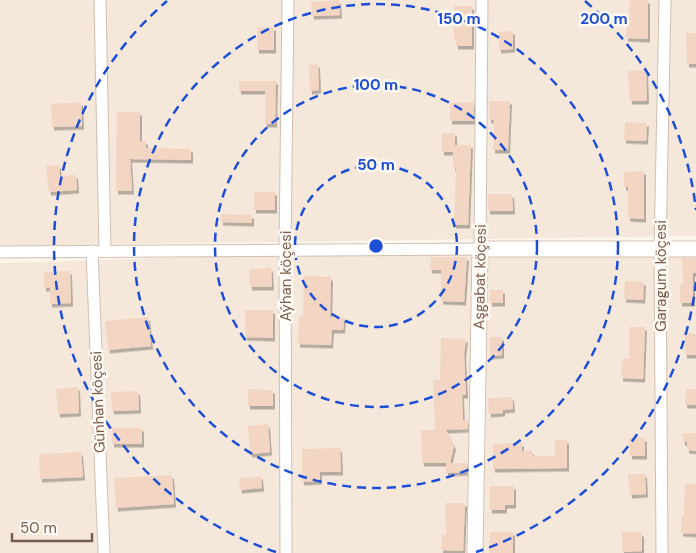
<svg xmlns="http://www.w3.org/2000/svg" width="696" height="553" font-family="'DM Sans',sans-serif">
  <defs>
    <filter id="shadow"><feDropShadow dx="2" dy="3.5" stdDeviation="0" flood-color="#0004"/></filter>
  </defs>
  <rect width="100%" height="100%" fill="#fdf6ec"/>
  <g fill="#f5e8da">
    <polygon points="0,0 696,0 696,236 0,246"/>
    <polygon points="474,252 471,553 0,553 0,263 276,255"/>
    <polygon points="696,252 696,553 481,553 485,256"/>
  </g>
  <g fill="#f3d5c3" filter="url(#shadow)">
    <polygon points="339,0 340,15 312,16 311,2"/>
    <polygon points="630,0 648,0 648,39 626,38 627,21 629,21"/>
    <polygon points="454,6 472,6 472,46 456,46 456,40 454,40"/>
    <polygon points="274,27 274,50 257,50 257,28"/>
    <polygon points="513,31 513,49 499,50 499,32"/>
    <polygon points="686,33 696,33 696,64 687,64"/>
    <polygon points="318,64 319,90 310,91 309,65"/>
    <polygon points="646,70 647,101 630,101 628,71"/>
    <polygon points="239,81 276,81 275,124 265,124 265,91 239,91"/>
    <polygon points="489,101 510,101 508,150 493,150 494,120 489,120"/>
    <polygon points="81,102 82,126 52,127 51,104"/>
    <polygon points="474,102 474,121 450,121 450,103"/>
    <polygon points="117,112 140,112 140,141 146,141 146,148 191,149 191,160 130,159 132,191 116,191"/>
    <polygon points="625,122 647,123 646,141 624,140"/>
    <polygon points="442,133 455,133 455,145 471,145 468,225 454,225 456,168 453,168 453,152 442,152"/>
    <polygon points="59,165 60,176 76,175 77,190 49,192 46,166"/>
    <polygon points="644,171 644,219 628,218 628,187 624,187 624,172"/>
    <rect x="254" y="192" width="21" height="18"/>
    <polygon points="488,194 512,194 513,211 488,211"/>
    <polygon points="221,214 252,215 252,223 221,222"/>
    <polygon points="431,257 467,257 464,302 441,301 441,270 430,270"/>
    <polygon points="682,258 696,258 696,273 693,273 693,303 680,303 680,284 683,284"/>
    <polygon points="271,268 272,287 250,287 249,269"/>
    <polygon points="70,271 71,303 50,304 50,288 44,288 44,272"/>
    <polygon points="304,276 331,277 330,317 344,318 343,330 332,330 331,345 298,344 299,316 303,316"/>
    <polygon points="625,281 644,282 643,300 624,299"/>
    <rect x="490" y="290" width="13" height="13"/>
    <polygon points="245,310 273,310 273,338 245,337"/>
    <polygon points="148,317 151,346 108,350 105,321"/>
    <polygon points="629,327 645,327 643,379 621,378 622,359 629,359"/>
    <polygon points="685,333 696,334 696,355 685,355"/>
    <polygon points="490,337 502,337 502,355 490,356"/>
    <polygon points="441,338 466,339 464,354 466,395 462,395 463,420 468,420 468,429 446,430 454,446 450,463 422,463 421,430 435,430 433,380 440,380"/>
    <polygon points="78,387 79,413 58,414 56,389"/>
    <polygon points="248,389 273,390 273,406 248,406"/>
    <polygon points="686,389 696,389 696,405 685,405"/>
    <polygon points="138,391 139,410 112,411 111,392"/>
    <polygon points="512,397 513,409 503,410 503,413 489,414 488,398"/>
    <polygon points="268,424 270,452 250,454 248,426"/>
    <rect x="112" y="428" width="30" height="16"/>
    <polygon points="683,433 696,433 696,451 687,450 687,442 683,442"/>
    <polygon points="629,438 645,438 645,456 630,456"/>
    <polygon points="555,440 567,440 567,468 493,469 493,444 522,443 522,451 532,451 533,456 555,456"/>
    <polygon points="340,448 341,472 320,472 320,481 302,482 302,449"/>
    <polygon points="81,452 83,477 40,479 39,454"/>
    <polygon points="446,463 467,463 467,472 446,473"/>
    <polygon points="628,474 645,474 646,494 630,495"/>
    <polygon points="172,475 174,504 116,508 114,478"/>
    <polygon points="261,476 262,488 240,490 239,478"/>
    <polygon points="685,484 696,484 696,534 681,533 682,515 684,515"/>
    <polygon points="490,486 514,486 514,505 505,505 505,510 490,510"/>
    <polygon points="445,503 465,503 463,551 441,550 442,535 446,535"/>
    <polygon points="622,531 642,533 642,551 622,552"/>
    <polygon points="490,532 513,532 513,553 489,553"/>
  </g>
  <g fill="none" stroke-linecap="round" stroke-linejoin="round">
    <g stroke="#d1beb0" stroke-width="13">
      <g id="street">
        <polyline points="100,0 105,251"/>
        <polyline points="92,251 104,553"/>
        <polyline points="0,252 480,249 482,0"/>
        <polyline points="286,553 285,250 288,0"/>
        <polyline points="662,553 660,249 665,0"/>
      </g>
    </g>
    <g stroke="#d6c0b0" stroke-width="17">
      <polyline id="secondary" points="475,553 480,249 696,249"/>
    </g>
    <use href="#street" stroke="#fff" stroke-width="11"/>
    <use href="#secondary" stroke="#fff" stroke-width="15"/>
  </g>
  <g fill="none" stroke="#1d4ed8" stroke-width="2.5" stroke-dasharray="9 6">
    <circle cx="376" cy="246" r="81"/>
    <circle cx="376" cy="246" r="161"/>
    <circle cx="376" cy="246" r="242"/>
    <path d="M696 282A322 322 0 0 1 476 552M276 552A322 322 0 0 1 167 1M585 1A322 322 0 0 1 696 210"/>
  </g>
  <g text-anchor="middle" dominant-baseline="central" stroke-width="5" stroke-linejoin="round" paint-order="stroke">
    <g font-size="15" fill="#7a5c4d" stroke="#fffaf3">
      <text transform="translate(286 276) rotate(-90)">Aýhan köçesi</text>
      <text transform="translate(661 276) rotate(-90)">Garagum köçesi</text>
      <text transform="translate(480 277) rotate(-89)">Aşgabat köçesi</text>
      <text transform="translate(98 402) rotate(-92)">Günhan köçesi</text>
    </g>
  </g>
  <circle cx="376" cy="246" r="8" fill="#1d4ed8" stroke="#fffaf3" stroke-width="2.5"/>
  <g font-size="15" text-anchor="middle" font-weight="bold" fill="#1d4ed8" stroke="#fffaf3" stroke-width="5" stroke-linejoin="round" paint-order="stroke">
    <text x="604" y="24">200 m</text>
    <text x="459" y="24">150 m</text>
    <text x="376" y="90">100 m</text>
    <text x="376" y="170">50 m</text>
  </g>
  <path d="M12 533v8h80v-8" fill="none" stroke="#7a5c4d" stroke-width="2.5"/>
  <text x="20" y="533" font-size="15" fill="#7a5c4d" stroke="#fffaf3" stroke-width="4" paint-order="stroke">50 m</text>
</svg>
